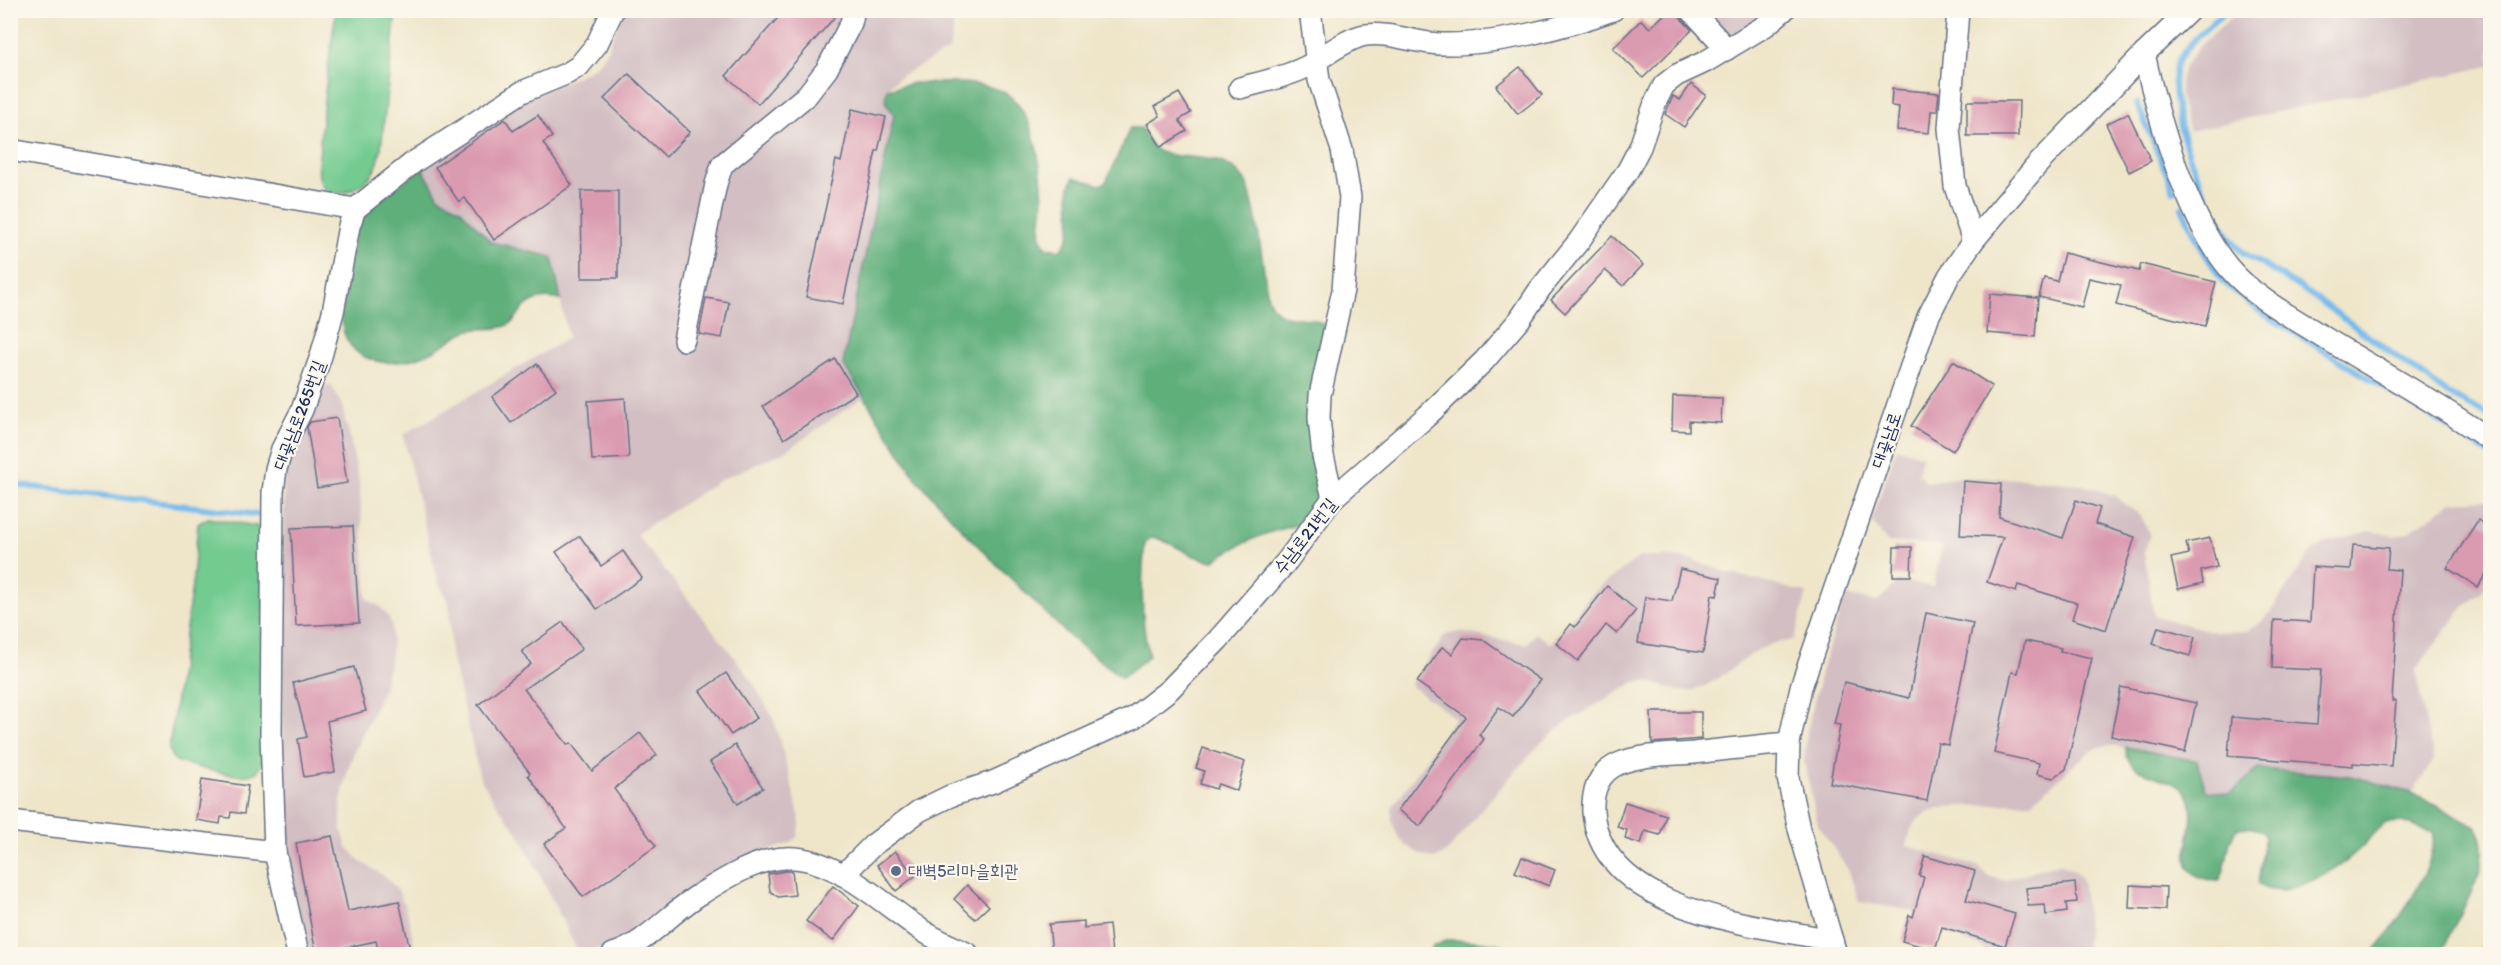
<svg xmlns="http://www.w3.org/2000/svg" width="2501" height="965" font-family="Itim,'Poor Story',sans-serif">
  <rect width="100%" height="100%" fill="#fbf7ec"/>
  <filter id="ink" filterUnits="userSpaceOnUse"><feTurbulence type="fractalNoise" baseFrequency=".0167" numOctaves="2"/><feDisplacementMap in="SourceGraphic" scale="12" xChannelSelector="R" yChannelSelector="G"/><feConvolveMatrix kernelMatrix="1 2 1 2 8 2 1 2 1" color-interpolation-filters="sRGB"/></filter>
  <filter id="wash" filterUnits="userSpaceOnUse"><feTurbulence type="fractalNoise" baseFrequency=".008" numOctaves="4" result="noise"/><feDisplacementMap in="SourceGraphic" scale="24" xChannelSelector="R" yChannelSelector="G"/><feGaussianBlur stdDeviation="1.35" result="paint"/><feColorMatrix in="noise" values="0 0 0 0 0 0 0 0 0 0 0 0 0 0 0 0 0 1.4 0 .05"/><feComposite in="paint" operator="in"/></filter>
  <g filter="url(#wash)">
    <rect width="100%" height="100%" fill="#efe6ca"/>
    <g fill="#d2bec3">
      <polygon points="624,11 953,11 953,30 949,50 901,76 887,89 885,101 894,115 843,364 865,396 786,451 722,479 636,534 747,673 763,700 773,718 782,748 799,814 800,825 797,837 791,843 763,852 626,943 579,954 521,837 493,799 480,778 451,655 449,603 438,582 403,435 568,338 552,257 491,242 460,209 439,197 422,168 507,108 586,72 599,63 606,53"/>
      <polygon points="1707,11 1773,11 1735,35 1724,32"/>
      <polygon points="2239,11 2490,11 2490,66 2189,131 2180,96 2180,82 2184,67 2201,44"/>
      <polygon points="323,385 332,386 342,406 350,438 359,482 367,599 379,606 388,616 392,626 391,654 382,692 354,752 347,773 341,801 341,827 347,847 360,861 387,878 399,892 408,915 416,954 308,954 284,844 281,779 284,472 290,451"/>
      <polygon points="1897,447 1922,456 1918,473 1926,482 1960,477 2022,479 2080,484 2115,496 2142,517 2150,536 2144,552 2154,616 2215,632 2248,631 2267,617 2311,552 2326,542 2370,531 2394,536 2409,532 2452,502 2485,500 2490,506 2490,578 2482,592 2464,607 2415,671 2434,760 2412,793 2351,776 2230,794 2206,791 2197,761 2110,745 2099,747 2088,753 2032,802 1947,807 1932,811 1919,818 1911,829 1907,846 1976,865 1990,877 2005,880 2049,866 2062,865 2073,870 2082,880 2086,910 2087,950 2062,952 2056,954 1990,954 1981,947 1945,933 1947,920 1908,910 1859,902 1849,871 1818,825 1804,762 1807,731 1823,664 1846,595 1877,602 1899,581 1933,587 1942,545 1887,542 1871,521"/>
      <polygon points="1639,557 1670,557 1693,560 1729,573 1807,593 1794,640 1774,643 1756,651 1726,673 1705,686 1691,691 1679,691 1647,681 1635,682 1567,722 1542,742 1484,806 1446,853 1434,859 1418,853 1405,845 1397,835 1392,821 1392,808 1455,718 1410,685 1445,635 1460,632 1526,644 1536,633 1550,644 1594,591"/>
    </g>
    <g fill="#73cb90" stroke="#477d77" stroke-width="1.5">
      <path d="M336,11H396L381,148C379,158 378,167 372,174C361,190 323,207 319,176C317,166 320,154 320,144C323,99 330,55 336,11Z"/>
      <path d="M208,518L256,526L263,530V757C261,763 261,769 255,773C243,781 194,766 178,762L172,757L169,749L193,578L198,524Z"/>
    </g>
    <g fill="#5eaf7a" stroke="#3c6f6c" stroke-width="1.5">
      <path d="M914,83C941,83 975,80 1001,91C1035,106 1042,168 1043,202C1043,213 1037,232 1043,243C1047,249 1052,249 1059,250C1083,233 1060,198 1074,177L1100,185L1106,182L1130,128H1141C1145,134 1148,142 1153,147C1172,166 1222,145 1245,181C1257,202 1263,271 1268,298C1281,330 1305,309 1325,326L1323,485L1321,500L1303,524C1272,529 1239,544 1213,561C1190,559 1173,541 1152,537L1145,543C1141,581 1140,619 1149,656L1122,678L1070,637L965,533L916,478L843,364L894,115L885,101L887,89Z"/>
      <path d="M422,168L439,197L460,209L491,242L552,257L561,300C545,296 531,298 520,312C516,318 514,322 508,325C495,331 480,327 467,331C454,336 444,346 431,352C393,371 345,367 341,317L357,216Z"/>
      <path d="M2126,747L2197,761L2206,791L2230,794L2258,769L2351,776L2412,793L2476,827C2501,859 2453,922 2440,954H2371C2391,933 2442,861 2432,833L2402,822L2386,823C2374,832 2366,844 2355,853C2337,870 2280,904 2258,884L2265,835C2259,828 2248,826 2239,828C2224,840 2230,865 2219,881C2159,877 2204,828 2188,796C2177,773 2123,780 2126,747Z"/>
      <path d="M1448,940C1477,940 1503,942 1530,954H1427L1433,946Z"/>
    </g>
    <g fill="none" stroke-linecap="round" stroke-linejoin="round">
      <g stroke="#75baec" stroke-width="6">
        <path d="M2227,10C2212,23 2183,46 2177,64C2162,107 2210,222 2242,252L2310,294L2448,394L2490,416"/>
        <polyline points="2137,103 2174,191"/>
        <polyline points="2182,208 2202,249 2223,282 2262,313 2460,434 2490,455"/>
        <polyline points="10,484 261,515"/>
        <polyline points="2482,954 2490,937"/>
      </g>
    </g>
    <g id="blocks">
      <g fill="#da9ab0">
        <polygon points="785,10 841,10 758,104 726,76"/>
        <polygon points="1669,10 1673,10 1692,30 1643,78 1613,48 1641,20 1650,28"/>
        <polygon points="1520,67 1542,95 1518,114 1496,86"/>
        <polygon points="629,74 690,132 666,157 604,99"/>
        <polygon points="1691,84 1706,95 1684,127 1665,114 1673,96 1680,100"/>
        <polygon points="1892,89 1939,93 1937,111 1931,111 1929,133 1897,130 1899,107 1891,106"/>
        <polygon points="1179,93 1191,113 1179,120 1187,131 1161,147 1147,124 1160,116 1155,106"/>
        <polygon points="1967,101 2019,101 2018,136 1967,136"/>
        <polygon points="852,109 886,117 878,151 876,151 843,304 806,297 836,160 841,162"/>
        <polygon points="2128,113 2151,161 2129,172 2106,124"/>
        <polygon points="538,115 552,137 543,143 572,185 494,240 465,198 459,202 435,167 505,119 513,131"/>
        <polygon points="581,191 618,191 618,278 582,278"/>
        <polygon points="1612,236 1643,265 1623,286 1605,270 1565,313 1551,300"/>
        <polygon points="2064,253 2139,271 2141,264 2216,282 2205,326 2116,305 2121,285 2089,278 2082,307 2039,297 2044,278 2057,281"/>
        <polygon points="1990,294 2038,298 2035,337 1987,333"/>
        <polygon points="706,298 729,302 722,338 699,334"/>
        <polygon points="835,359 856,393 784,439 763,406"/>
        <polygon points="1953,361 1992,386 1953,451 1911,426"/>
        <polygon points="537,364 556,389 511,423 492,397"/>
        <polygon points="1673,396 1722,398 1721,423 1689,421 1689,431 1672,430"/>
        <polygon points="625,398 629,458 592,460 588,401"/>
        <polygon points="337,418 347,483 317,488 307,427 310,422"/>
        <polygon points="1963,481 2001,484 1999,517 2063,538 2076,500 2100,508 2095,524 2135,537 2106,630 2072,619 2077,603 2018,585 2016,592 1987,582 2003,537 1960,535"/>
        <polygon points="2478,520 2490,528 2490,567 2478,587 2447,568"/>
        <polygon points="353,526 359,623 296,626 291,528"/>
        <polygon points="580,536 601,566 623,551 642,578 597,609 556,552"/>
        <polygon points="2210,538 2217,567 2201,571 2203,583 2178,589 2171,558 2189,554 2186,543"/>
        <polygon points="2353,545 2389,548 2387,569 2400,570 2392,701 2396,701 2391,766 2353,763 2353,766 2228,756 2231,717 2317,724 2321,670 2272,668 2274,620 2310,622 2313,567 2351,569"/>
        <polygon points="1894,547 1912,547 1911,576 1893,576"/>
        <polygon points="1680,569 1721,578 1717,596 1712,595 1703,653 1638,643 1645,597 1672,601"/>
        <polygon points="1607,586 1636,610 1617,634 1606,625 1578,661 1556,643 1571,624 1575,627"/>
        <polygon points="1926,613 1973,623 1948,745 1938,743 1927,801 1830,783 1840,725 1834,724 1844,682 1909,698"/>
        <polygon points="563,622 582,649 524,689 568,745 571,743 592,771 640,733 657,755 614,789 656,846 583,897 544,844 566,828 528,775 530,773 478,705 531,664 522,651"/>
        <polygon points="2158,627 2195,637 2190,656 2153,644"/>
        <polygon points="1463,638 1483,640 1540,680 1513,717 1499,707 1479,735 1484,739 1420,826 1398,810 1466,717 1417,682 1442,647 1452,654"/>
        <polygon points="2025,641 2061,648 2060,651 2092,658 2066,769 2053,778 2037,774 2039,763 1994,753 2012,672 2018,673"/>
        <polygon points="354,667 366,711 327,721 335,772 304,777 298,739 307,737 293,683"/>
        <polygon points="726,673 757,718 731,735 700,691"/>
        <polygon points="2121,687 2196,703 2185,752 2111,736"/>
        <polygon points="1651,712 1701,712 1701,739 1652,743"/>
        <polygon points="735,745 763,788 738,804 710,762"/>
        <polygon points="1203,748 1245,762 1237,791 1218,784 1216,789 1200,784 1204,771 1196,768"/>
        <polygon points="202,779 248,786 244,814 231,812 230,818 221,817 220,824 196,820"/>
        <polygon points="1625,802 1666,815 1660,835 1645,831 1641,844 1625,839 1627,830 1617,827"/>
        <polygon points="332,836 348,911 399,901 411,954 379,954 376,941 316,954 296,843"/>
        <polygon points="895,851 915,876 896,891 877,865"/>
        <polygon points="1925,856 1975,871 1966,900 2015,914 2005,946 1942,927 1935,950 1902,941 1909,915 1913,917 1924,877 1919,876"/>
        <polygon points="1522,857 1555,870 1549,886 1515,872"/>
        <polygon points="785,871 792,871 795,895 778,897 770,891 768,874"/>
        <polygon points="2075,883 2077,902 2066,903 2067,912 2046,915 2045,905 2028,906 2026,888"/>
        <polygon points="967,885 989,906 975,919 954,899"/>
        <polygon points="2130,885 2166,887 2165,910 2129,908"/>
        <polygon points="833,886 859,906 833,941 806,921"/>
        <polygon points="1084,921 1084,928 1109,925 1112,954 1052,954 1049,924"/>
      </g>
    </g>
  </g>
  <g filter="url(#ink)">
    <use href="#blocks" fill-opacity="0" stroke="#656f84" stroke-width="1.5"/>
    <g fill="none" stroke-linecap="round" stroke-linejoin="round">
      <g stroke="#656f84" stroke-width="24">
        <g id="minor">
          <polyline points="1310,10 1319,80 1342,150 1350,197 1343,290 1320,395 1319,418 1323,456 1333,498"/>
          <polyline points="1691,10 1727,49"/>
          <polyline points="1958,10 1949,128 1955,186 1973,241"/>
          <path d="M2144,54C2158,118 2187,218 2229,268C2251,294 2281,311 2309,328C2369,366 2433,399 2490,440"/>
          <path d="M1240,88C1262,82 1286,77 1306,67C1322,58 1348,37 1366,35C1392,32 1417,44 1443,44C1495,45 1564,28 1613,10"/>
          <polyline points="10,150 355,209"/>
          <polyline points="684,340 716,184 722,165 807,95 827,69 851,23 854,10"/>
          <path d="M1789,743C1758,746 1726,749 1694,753C1670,755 1641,754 1618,764C1598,773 1592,792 1593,812C1603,912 1755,925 1832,940"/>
          <polyline points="10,821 275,852"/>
          <polyline points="843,875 873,845 919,811 950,796 993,782 1133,718 1169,690 1218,640 1287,561 1333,498 1427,416 1484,361 1520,319 1540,289 1579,241 1628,170 1640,147 1655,103 1664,85 1677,75 1705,62 1765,26 1784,10"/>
          <polyline points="298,954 275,852 271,734 273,492 276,469 282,449 302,410 321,356 333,312 349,226 355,209 414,162 522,92 568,73 579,66 597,44 613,10"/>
          <path d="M613,954C647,944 671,911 702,893C726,878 757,859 785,858C833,855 883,904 920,929C934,939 952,946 968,954"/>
          <polyline points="1836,954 1799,829 1788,778 1789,743 1801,687 1928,317 1949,276 1973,241 2037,165 2144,54 2190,10"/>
        </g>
      </g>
      <use href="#minor" stroke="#fff" stroke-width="21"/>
    </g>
  </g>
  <circle fill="#5c6f8a" stroke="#fbf7ec" stroke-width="2" cx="896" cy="871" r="6"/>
  <g text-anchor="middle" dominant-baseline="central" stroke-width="4.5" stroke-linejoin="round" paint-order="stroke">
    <g font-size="18" fill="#1b2f5e" stroke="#fbf7ec">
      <text transform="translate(299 415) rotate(-69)">대곶남로265번길</text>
      <text transform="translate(1886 440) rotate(-71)">대곶남로</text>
      <text transform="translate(1305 536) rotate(-52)">수남로21번길</text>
    </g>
    <g font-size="18" fill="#4e5e75" stroke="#fbf7ec" text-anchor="start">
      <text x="908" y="871">대벽5리마을회관</text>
    </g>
  </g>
  <rect width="2501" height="965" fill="none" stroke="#fbf7ec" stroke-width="36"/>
</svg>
